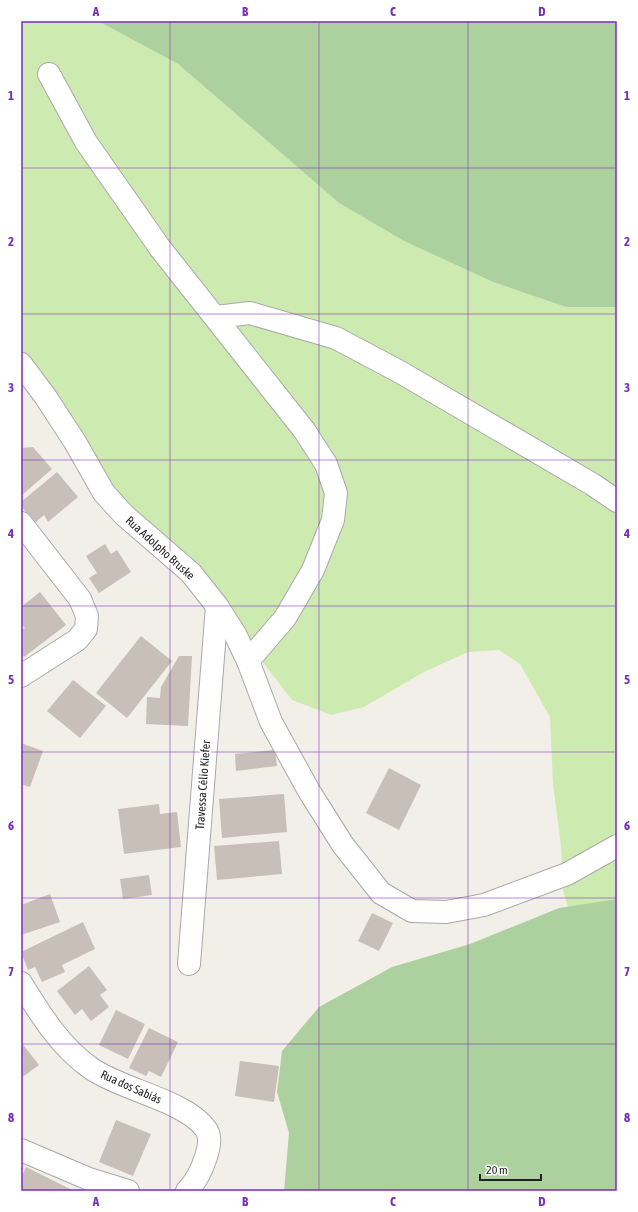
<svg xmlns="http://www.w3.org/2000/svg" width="638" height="1212" font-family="'Asap Condensed',sans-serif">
  <rect width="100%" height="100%" fill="#f2efe9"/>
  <polygon fill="#cdebb0" points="21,21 98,21 178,64 339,203 404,241 493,282 566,307 617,307 617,899 568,907 563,890 561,846 553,784 550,717 520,664 499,650 468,652 424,672 364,707 331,715 292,700 207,589 154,548 21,364"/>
  <g fill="#add19e">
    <polygon points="98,21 617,21 617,307 566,307 493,282 404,241 339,203 178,64"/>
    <polygon points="617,899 617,1191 284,1191 289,1133 277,1092 282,1051 319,1007 392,967 470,944 559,908"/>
  </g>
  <g fill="#c7bfb8">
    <polygon points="33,447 52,469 21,496 21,448"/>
    <polygon points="57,472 78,497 48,522 44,515 35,523 21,506 21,502"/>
    <polygon points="105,544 111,554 117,550 131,572 99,593 89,578 97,573 86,556"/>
    <polygon points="40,592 66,625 24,657 21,653 21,631 25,628 21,624 21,607"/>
    <polygon points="141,636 172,661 127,718 96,693"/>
    <polygon points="179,656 192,656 188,726 146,724 147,697 160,698 161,687"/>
    <polygon points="73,680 106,706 80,738 47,711"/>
    <polygon points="21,743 43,751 30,787 21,784"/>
    <polygon points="275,750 277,766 236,771 235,754"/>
    <polygon points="389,768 421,785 399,830 366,813"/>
    <polygon points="284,794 287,832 222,838 219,799"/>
    <polygon points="159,804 160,814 177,812 181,847 124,854 118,809"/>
    <polygon points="279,841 282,874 217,880 214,846"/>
    <polygon points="149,875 152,895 123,899 120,879"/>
    <polygon points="50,894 60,922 21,935 21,905"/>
    <polygon points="372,913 393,923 379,951 358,941"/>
    <polygon points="83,922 95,949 62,965 65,972 42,982 35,967 28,970 21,952"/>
    <polygon points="89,966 107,990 100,995 109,1007 91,1021 82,1009 75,1015 57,991"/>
    <polygon points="116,1010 145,1024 128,1059 99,1045"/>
    <polygon points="149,1028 178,1042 161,1077 149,1071 146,1076 129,1068"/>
    <polygon points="21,1042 39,1065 21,1078"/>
    <polygon points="240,1061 279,1066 274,1102 235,1096"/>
    <polygon points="116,1120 151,1134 133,1176 99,1162"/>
    <polygon points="26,1167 74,1191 21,1191 21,1178"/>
  </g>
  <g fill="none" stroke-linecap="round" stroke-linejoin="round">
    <g stroke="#a9a9a9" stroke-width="24">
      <g id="minor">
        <polyline points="49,74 86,142 160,248 304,430 326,464 336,493 333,520 313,570 285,618 248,661"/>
        <polyline points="216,317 250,313 336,338 400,372 592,484 617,501"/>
        <polyline points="21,364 45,396 75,442 104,493 124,515 191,573 217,606 235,634 248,661 271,722 309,791 343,845 381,893 412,911 446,912 484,905 567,874 617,846"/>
        <polyline points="21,523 80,599 87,616 86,629 77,640 21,676"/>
        <polyline points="189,964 217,606"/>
        <path d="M21,983C40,1014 61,1048 92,1069C123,1090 185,1101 205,1128C212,1136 209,1147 206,1157C202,1169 196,1182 187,1191"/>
        <polyline points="21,1150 89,1179 128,1191"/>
      </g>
    </g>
    <use href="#minor" stroke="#fff" stroke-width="22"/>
  </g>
  <path fill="none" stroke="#7b2cbf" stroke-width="1" stroke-opacity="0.55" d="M170,21V1191M319,21V1191M468,21V1191M21,168H617M21,314H617M21,460H617M21,606H617M21,752H617M21,898H617M21,1044H617"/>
  <g text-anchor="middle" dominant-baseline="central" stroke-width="3.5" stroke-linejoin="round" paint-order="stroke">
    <g font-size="12" fill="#222" stroke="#fff">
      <text transform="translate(160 548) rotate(42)">Rua Adolpho Bruske</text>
      <text transform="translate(203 785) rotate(-86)">Travessa Célio Kiefer</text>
      <text transform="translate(131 1087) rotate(24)">Rua dos Sabiás</text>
    </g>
  </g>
  <rect width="638" height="1212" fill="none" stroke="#ffffff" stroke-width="44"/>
  <path d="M480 1174v6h61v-6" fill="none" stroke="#222222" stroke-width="2"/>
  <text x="486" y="1174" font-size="12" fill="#222222" stroke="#ffffff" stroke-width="3" paint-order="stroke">20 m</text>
  <rect x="22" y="22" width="594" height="1168" fill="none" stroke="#7b2cbf" stroke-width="1.5"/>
  <g font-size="13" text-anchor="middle" font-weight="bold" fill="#7b2cbf">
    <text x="96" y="16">A</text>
    <text x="245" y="16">B</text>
    <text x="393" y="16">C</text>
    <text x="542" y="16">D</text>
    <text x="11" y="100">1</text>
    <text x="627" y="100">1</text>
    <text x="11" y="246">2</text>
    <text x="627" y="246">2</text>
    <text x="11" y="392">3</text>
    <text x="627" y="392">3</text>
    <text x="11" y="538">4</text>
    <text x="627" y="538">4</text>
    <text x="11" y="684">5</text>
    <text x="627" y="684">5</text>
    <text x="11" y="830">6</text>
    <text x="627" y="830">6</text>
    <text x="11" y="976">7</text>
    <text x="627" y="976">7</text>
    <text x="11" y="1122">8</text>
    <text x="627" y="1122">8</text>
    <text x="96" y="1206">A</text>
    <text x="245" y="1206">B</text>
    <text x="393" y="1206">C</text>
    <text x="542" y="1206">D</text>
  </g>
</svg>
